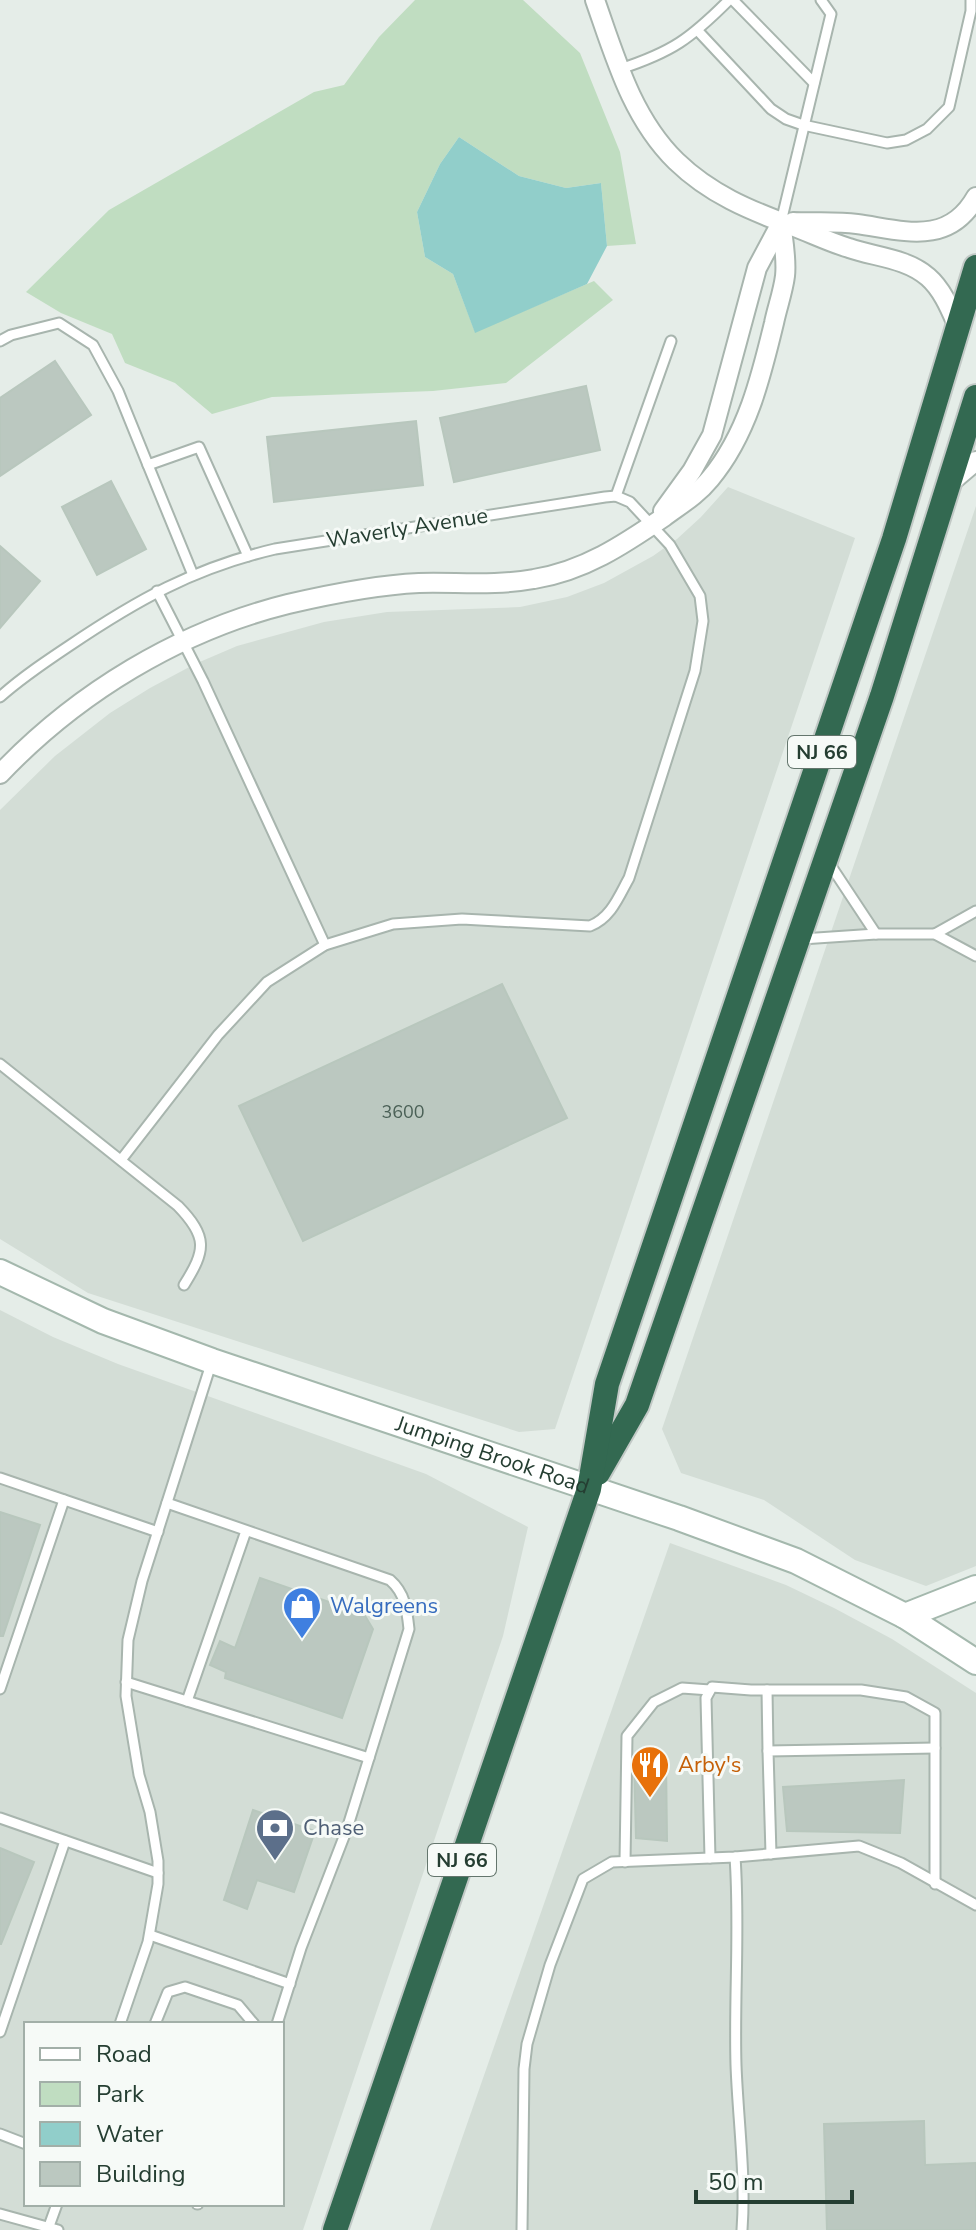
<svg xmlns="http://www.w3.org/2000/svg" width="976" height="2230" font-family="'Nunito Sans',sans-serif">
  <rect width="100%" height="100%" fill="#e5ede8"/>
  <g fill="#d3ddd6" fill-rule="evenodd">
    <polygon points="728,487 855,538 555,1429 519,1432 88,1293 0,1239 0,810 55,756 110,713 150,688 195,664 237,646 324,622 387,612 520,607 567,597 604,583 653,556 677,539 701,517"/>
    <polygon points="976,506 976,1566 926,1586 855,1560 764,1500 681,1473 662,1429"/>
    <path d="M0,1310L53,1337L118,1364L426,1474L528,1527L503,1636L303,2230H0ZM26,2024H282V2204H26Z"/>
    <polygon points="670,1543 786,1585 834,1608 892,1639 976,1693 976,2230 430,2230"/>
  </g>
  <polygon fill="#c0ddc1" points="415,0 523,0 580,53 620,152 636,244 607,246 601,183 566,188 519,176 459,137 440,164 417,212 425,257 453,274 475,332 594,281 613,300 506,383 433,391 272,397 212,414 175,383 125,363 112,334 61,313 26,292 109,210 314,92 344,85 379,37"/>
  <polygon fill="#91ceca" points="459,137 519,176 566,188 601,183 607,246 587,284 475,333 453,274 425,257 417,212 440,164"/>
  <g fill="#bbc8c0" stroke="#b8c7bd" stroke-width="2">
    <polygon points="55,361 91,415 0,476 0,398"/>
    <polygon points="586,386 600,450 454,482 440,418"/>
    <polygon points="416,421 423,485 274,502 267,437"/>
    <polygon points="111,481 146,549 97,575 62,507"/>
    <polygon points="0,546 40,581 0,628"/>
    <polygon points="502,984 567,1118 303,1241 239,1106"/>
    <polygon points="0,1512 40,1525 3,1636 0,1636"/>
    <polygon points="260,1578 364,1614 373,1629 342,1718 225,1678 226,1672 210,1665 220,1641 235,1648"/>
    <polygon points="666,1759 667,1841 636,1838 634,1760"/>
    <polygon points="904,1780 900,1833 787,1831 783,1787"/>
    <polygon points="253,1810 315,1831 294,1892 257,1880 247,1909 224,1900"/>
    <polygon points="0,1848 34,1862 1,1944 0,1944"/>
    <polygon points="924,2121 925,2165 976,2163 976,2230 827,2230 824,2124"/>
  </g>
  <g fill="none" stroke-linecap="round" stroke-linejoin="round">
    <g stroke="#a8b5ae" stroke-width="13">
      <g id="lane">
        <polyline points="733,0 814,83"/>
        <polyline points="698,31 771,109 786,119 803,125 887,143 906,140 927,129 949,107 971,11 971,0"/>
        <path d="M620,69C672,52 690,39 729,0"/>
        <polyline points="781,222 831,14 821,0"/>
        <polyline points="0,341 11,335 59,323 93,345 118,391 148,465 199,447 248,556"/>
        <polyline points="148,465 193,575"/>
        <polyline points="616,496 671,341"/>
        <polyline points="157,591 203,681 325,945"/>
        <path d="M0,697C21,678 45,662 69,646C137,600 194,568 275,549L605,497L616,496L630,502L670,545L700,596L703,621L695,671L629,878C619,896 611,918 590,926L462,919L393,924L325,945L267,982L218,1035L121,1160"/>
        <polyline points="829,863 876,934"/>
        <polyline points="935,934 976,911"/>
        <polyline points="802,939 876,934 935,934 976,956"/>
        <path d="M0,1064L178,1206C208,1237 206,1250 184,1285"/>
        <polyline points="0,1478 158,1532"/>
        <path d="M167,1503L390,1580C405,1593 407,1610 409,1629L347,1829L301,1948L277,2024"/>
        <polyline points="126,1682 369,1758"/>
        <polyline points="0,1689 64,1500"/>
        <polyline points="767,1690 768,1751"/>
        <polyline points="187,1701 246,1531"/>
        <polyline points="0,1818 158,1873"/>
        <polyline points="771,1854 768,1751 935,1748"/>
        <path d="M735,1857C740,1927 734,1996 736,2065C738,2120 746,2175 742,2230"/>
        <polyline points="710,1858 706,1698 712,1687 751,1690 861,1690 906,1697 935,1713 935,1884"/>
        <polyline points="625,1862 627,1736 654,1702 682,1688 710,1690"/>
        <polyline points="150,1935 290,1984"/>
        <polyline points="120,2024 148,1942 158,1884 158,1861 150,1812 139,1775 126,1696 128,1640 142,1581 212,1361"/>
        <polyline points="155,2024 168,1992 185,1987 238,2005 254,2024"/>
        <polyline points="0,2032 65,1841"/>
        <polyline points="0,2134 26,2144"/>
        <polyline points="197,2204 198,2204"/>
        <polyline points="0,2214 58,2230"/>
        <polyline points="48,2229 57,2204"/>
        <polyline points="522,2230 524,2069 527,2044 550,1965 583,1879 612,1862 735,1857 859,1846 901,1863 976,1905"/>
      </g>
    </g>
    <g stroke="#a8b5ae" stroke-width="22">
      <g id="street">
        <path d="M595,0C615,57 632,118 676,161C710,194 749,210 792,226C811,233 829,242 849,248C875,257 906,258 928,277C943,290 951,311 959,329"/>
        <path d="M793,222C814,223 836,221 857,224C902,230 948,247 976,197"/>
        <polyline points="951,482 976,461"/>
        <polyline points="663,511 692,471 712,435 757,268 781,223"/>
        <path d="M0,774C77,693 179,631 288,604C331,594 375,585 419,583C458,582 496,586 534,579C584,571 623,545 664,517C680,505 697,495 710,479C747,435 761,377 774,323C777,308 783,292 785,276C787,259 783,239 781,222"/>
      </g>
    </g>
    <g stroke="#a4b8ad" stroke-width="28">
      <g id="secondary">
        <path id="s1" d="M0,1272L103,1321L212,1361L679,1518L796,1561L905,1616L976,1662"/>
        <polyline points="905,1616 976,1588"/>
      </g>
    </g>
    <g stroke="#c2c9c6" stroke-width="28">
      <g id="highway">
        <polyline points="598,1473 637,1405 882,696 976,397"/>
        <polyline points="335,2230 589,1489 607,1384 894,539 976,267"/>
      </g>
    </g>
    <use href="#lane" stroke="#fff" stroke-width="9"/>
    <use href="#street" stroke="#fff" stroke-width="18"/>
    <use href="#secondary" stroke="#fff" stroke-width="24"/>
    <use href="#highway" stroke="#336951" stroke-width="24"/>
  </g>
  <defs>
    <g id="shop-pin" transform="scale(2)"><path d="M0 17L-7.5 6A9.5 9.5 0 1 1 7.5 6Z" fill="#3f7fe0" stroke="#f6faf7"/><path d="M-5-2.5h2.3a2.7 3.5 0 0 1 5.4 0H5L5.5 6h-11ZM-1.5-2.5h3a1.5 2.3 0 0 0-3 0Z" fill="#fff"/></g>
    <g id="restaurant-pin" transform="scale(2)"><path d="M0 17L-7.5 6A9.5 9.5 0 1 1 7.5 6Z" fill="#e8710a" stroke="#f6faf7"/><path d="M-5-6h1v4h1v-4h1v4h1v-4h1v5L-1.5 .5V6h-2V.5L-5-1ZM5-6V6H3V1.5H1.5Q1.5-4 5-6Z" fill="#fff"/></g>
    <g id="bank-pin" transform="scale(2)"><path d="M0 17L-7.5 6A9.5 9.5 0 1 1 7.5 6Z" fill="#5c6f8a" stroke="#f6faf7"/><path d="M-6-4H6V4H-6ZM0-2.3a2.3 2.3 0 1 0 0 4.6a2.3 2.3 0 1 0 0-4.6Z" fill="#fff"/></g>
  </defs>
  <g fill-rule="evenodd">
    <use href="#shop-pin" x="302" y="1606"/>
    <use href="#restaurant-pin" x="650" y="1765"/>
    <use href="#bank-pin" x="275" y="1828"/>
  </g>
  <g text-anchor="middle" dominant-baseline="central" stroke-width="6" stroke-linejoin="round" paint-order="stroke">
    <g font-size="18" fill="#4a6056">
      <text x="403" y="1112">3600</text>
    </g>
    <g fill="#f6faf7" stroke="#64766d" stroke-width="2">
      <rect x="788" y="736" width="68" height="32" rx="6"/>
      <rect x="428" y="1844" width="68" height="32" rx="6"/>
    </g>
    <g font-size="20" font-weight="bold" fill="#253e32">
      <text x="822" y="752">NJ 66</text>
      <text x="462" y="1860">NJ 66</text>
    </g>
    <g font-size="22" fill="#253e32" stroke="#f6faf7">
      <text transform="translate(407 528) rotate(-9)">Waverly Avenue</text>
      <text stroke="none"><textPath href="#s1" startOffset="526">Jumping Brook Road</textPath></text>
    </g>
    <g font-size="22" fill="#366cbe" stroke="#f6faf7" text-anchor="start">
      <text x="330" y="1606">Walgreens</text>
    </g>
    <g font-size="22" fill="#c56008" stroke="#f6faf7" text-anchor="start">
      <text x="678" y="1765">Arby's</text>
    </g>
    <g font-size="22" fill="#4e5e75" stroke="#f6faf7" text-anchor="start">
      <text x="303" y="1828">Chase</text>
    </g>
  </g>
  <rect x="24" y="2022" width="260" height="184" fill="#f6faf7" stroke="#a2afa8" stroke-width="2"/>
  <rect x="40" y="2048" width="40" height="12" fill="#ffffff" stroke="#a2afa8" stroke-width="2"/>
  <text x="96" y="2062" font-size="24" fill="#253e32">Road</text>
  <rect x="40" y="2082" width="40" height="24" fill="#c0ddc1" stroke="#a2afa8" stroke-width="2"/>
  <text x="96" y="2102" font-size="24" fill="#253e32">Park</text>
  <rect x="40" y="2122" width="40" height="24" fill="#91ceca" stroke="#a2afa8" stroke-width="2"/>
  <text x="96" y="2142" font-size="24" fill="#253e32">Water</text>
  <rect x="40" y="2162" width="40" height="24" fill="#bbc8c0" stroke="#a2afa8" stroke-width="2"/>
  <text x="96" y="2182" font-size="24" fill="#253e32">Building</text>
  <path d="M696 2190v12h156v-12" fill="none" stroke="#253e32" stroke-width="4"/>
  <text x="708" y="2190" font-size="24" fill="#253e32" stroke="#f6faf7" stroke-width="6" paint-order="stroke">50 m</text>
</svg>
